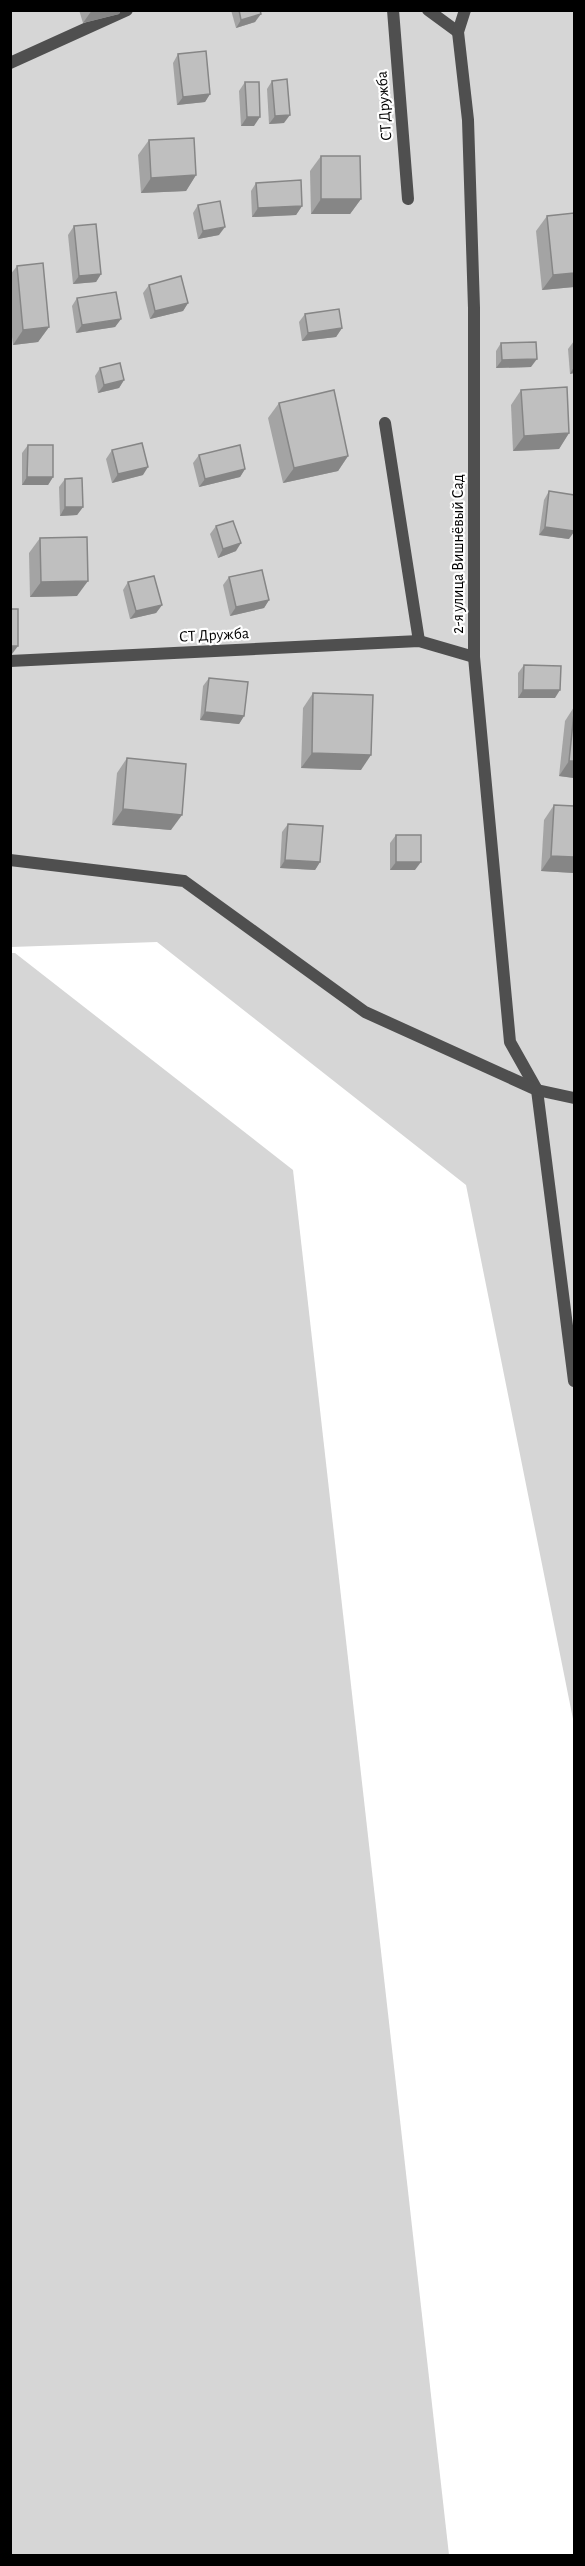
<svg xmlns="http://www.w3.org/2000/svg" width="585" height="2566" font-family="'Alegreya Sans',sans-serif">
  <rect width="100%" height="100%" fill="#fff"/>
  <g fill="#d6d6d6">
    <polygon points="10,11 574,11 574,1724 466,1185 157,942 11,947"/>
    <polygon points="11,953 15,953 293,1170 449,2555 11,2555"/>
  </g>
  <g fill="none" stroke-linecap="round" stroke-linejoin="round">
    <g stroke="#4f4f4f" stroke-width="12">
      <polyline points="393,10 408,199"/>
      <polyline points="428,10 458,32"/>
      <polyline points="10,63 127,10"/>
      <polyline points="385,423 419,641"/>
      <polyline points="10,661 419,641 474,657"/>
    </g>
    <g stroke="#4f4f4f" stroke-width="12">
      <polyline points="465,10 458,32 468,120 474,308 474,657 510,1042 537,1090 574,1381"/>
      <polyline points="10,860 184,881 365,1012 537,1090 574,1098"/>
    </g>
  </g>
  <g fill="#a4a4a4">
    <polygon points="79,10 121,10 119,14 83,23"/>
    <polygon points="231,10 260,10 255,22 236,28"/>
    <polygon points="178,54 210,94 205,102 177,105 173,63"/>
    <polygon points="272,81 284,123 269,124 267,89"/>
    <polygon points="245,82 254,126 241,126 239,91"/>
    <polygon points="149,140 196,175 186,191 141,193 138,155"/>
    <polygon points="321,156 361,199 350,214 311,214 310,171"/>
    <polygon points="256,183 302,206 296,215 252,217 251,191"/>
    <polygon points="198,205 219,235 198,239 193,213"/>
    <polygon points="574,213 574,287 542,290 536,231 547,216"/>
    <polygon points="74,226 101,274 96,282 73,284 68,235"/>
    <polygon points="17,266 49,327 38,342 13,345 10,321 10,275"/>
    <polygon points="149,285 188,303 183,311 150,319 143,293"/>
    <polygon points="77,298 121,319 115,327 76,333 72,306"/>
    <polygon points="305,314 342,328 336,337 302,341 299,322"/>
    <polygon points="574,341 574,373 570,374 568,349"/>
    <polygon points="501,343 531,367 496,368 496,351"/>
    <polygon points="100,368 124,380 119,388 98,393 95,376"/>
    <polygon points="521,390 569,433 559,449 513,451 511,405"/>
    <polygon points="279,403 348,456 338,471 283,483 268,418"/>
    <polygon points="28,445 53,477 48,485 22,485 22,453"/>
    <polygon points="112,450 143,475 112,483 106,459"/>
    <polygon points="199,455 245,469 240,477 199,487 193,463"/>
    <polygon points="65,479 83,507 77,515 60,516 59,487"/>
    <polygon points="549,491 569,539 539,535 544,500"/>
    <polygon points="216,526 236,551 218,558 210,534"/>
    <polygon points="40,538 77,596 30,597 29,553"/>
    <polygon points="229,577 269,600 264,608 230,616 223,585"/>
    <polygon points="128,582 162,605 156,613 130,619 123,590"/>
    <polygon points="524,665 555,698 518,698 518,673"/>
    <polygon points="209,678 244,716 239,724 200,720 203,686"/>
    <polygon points="313,693 361,770 301,768 303,708"/>
    <polygon points="574,707 574,778 559,776 565,721"/>
    <polygon points="127,758 171,830 112,825 117,773"/>
    <polygon points="554,805 574,873 541,871 544,820"/>
    <polygon points="288,824 320,862 315,870 280,868 282,832"/>
    <polygon points="396,835 415,870 390,870 390,843"/>
  </g>
  <g fill="#868686">
    <polygon points="92,10 121,10 119,14 83,23"/>
    <polygon points="261,14 255,22 236,28 241,20"/>
    <polygon points="210,94 205,102 177,105 183,97"/>
    <polygon points="290,115 284,123 269,124 275,116"/>
    <polygon points="247,117 260,117 254,126 241,126"/>
    <polygon points="196,175 186,191 141,193 151,178"/>
    <polygon points="321,199 361,199 350,214 311,214"/>
    <polygon points="302,206 296,215 252,217 258,208"/>
    <polygon points="225,227 219,235 198,239 203,231"/>
    <polygon points="574,273 574,287 542,290 553,275"/>
    <polygon points="101,274 96,282 73,284 79,276"/>
    <polygon points="188,303 183,311 150,319 155,311"/>
    <polygon points="121,319 115,327 76,333 82,325"/>
    <polygon points="49,327 38,342 13,345 23,330"/>
    <polygon points="342,328 336,337 302,341 308,333"/>
    <polygon points="537,359 531,367 496,368 502,360"/>
    <polygon points="574,367 574,373 570,374"/>
    <polygon points="124,380 119,388 98,393 104,385"/>
    <polygon points="569,433 559,449 513,451 524,436"/>
    <polygon points="348,456 338,471 283,483 294,468"/>
    <polygon points="148,467 143,475 112,483 118,474"/>
    <polygon points="245,469 240,477 199,487 205,479"/>
    <polygon points="27,477 53,477 48,485 22,485"/>
    <polygon points="65,507 83,507 77,515 60,516"/>
    <polygon points="545,527 574,531 574,532 569,539 539,535"/>
    <polygon points="241,543 236,551 218,558 223,549"/>
    <polygon points="88,581 77,596 30,597 41,582"/>
    <polygon points="269,600 264,608 230,616 236,607"/>
    <polygon points="162,605 156,613 130,619 136,611"/>
    <polygon points="10,646 18,646 12,654 10,654"/>
    <polygon points="523,690 560,690 555,698 518,698"/>
    <polygon points="205,712 244,716 239,724 200,720"/>
    <polygon points="312,753 371,755 361,770 301,768"/>
    <polygon points="569,761 574,761 574,778 559,776"/>
    <polygon points="123,809 182,815 171,830 112,825"/>
    <polygon points="551,856 574,857 574,873 541,871"/>
    <polygon points="285,860 320,862 315,870 280,868"/>
    <polygon points="396,862 421,862 415,870 390,870"/>
  </g>
  <g fill="#bfbfbf" stroke="#868686" stroke-width="1.5">
    <polygon points="239,10 260,10 261,14 241,20"/>
    <polygon points="206,51 210,94 183,97 178,54"/>
    <polygon points="287,79 290,115 275,116 272,81"/>
    <polygon points="245,82 259,82 260,117 247,117"/>
    <polygon points="194,138 196,175 151,178 149,140"/>
    <polygon points="321,156 360,156 361,199 321,199"/>
    <polygon points="301,180 302,206 258,208 256,183"/>
    <polygon points="220,201 225,227 203,231 198,205"/>
    <polygon points="574,213 574,273 553,275 547,216"/>
    <polygon points="96,224 101,274 79,276 74,226"/>
    <polygon points="43,263 49,327 23,330 17,266"/>
    <polygon points="181,276 188,303 155,311 149,285"/>
    <polygon points="116,292 121,319 82,325 77,298"/>
    <polygon points="339,309 342,328 308,333 305,314"/>
    <polygon points="536,342 537,359 502,360 501,343"/>
    <polygon points="120,363 124,380 104,385 100,368"/>
    <polygon points="567,387 569,433 524,436 521,390"/>
    <polygon points="334,390 348,456 294,468 279,403"/>
    <polygon points="142,443 148,467 118,474 112,450"/>
    <polygon points="28,445 53,445 53,477 27,477"/>
    <polygon points="240,445 245,469 205,479 199,455"/>
    <polygon points="82,478 83,507 65,507 65,479"/>
    <polygon points="549,491 574,495 574,531 545,527"/>
    <polygon points="233,521 241,543 223,549 216,526"/>
    <polygon points="87,537 88,581 41,582 40,538"/>
    <polygon points="262,570 269,600 236,607 229,577"/>
    <polygon points="154,576 162,605 136,611 128,582"/>
    <rect x="10" y="609" width="8" height="37"/>
    <polygon points="524,665 561,666 560,690 523,690"/>
    <polygon points="209,678 248,682 244,716 205,712"/>
    <polygon points="313,693 373,695 371,755 312,753"/>
    <polygon points="574,713 574,761 569,761"/>
    <polygon points="127,758 186,764 182,815 123,809"/>
    <polygon points="554,805 574,806 574,857 551,856"/>
    <polygon points="288,824 323,826 320,862 285,860"/>
    <rect x="396" y="835" width="25" height="27"/>
  </g>
  <g text-anchor="middle" dominant-baseline="central" stroke-width="4.5" stroke-linejoin="round" paint-order="stroke">
    <g font-size="16" fill="#000" stroke="#fff">
      <text transform="translate(384 106) rotate(-94)">СТ Дружба</text>
      <text transform="translate(458 554) rotate(-90)">2-я улица Вишнёвый Сад</text>
      <text transform="translate(214 635) rotate(-3)">СТ Дружба</text>
    </g>
  </g>
  <rect width="585" height="2566" fill="none" stroke="#000000" stroke-width="24"/>
</svg>
